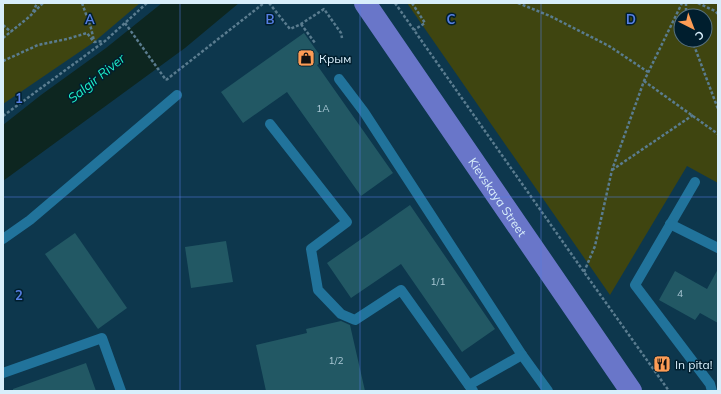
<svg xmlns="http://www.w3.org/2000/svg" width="721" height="394" font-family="Mulish,sans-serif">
  <rect width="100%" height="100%" fill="#0d374d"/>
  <g fill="#3f4510" fill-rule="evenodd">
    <polygon points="3,3 140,3 94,42 3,104"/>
    <path d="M407,3H718V183L687,166L610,295ZM681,16H705V40H681Z"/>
  </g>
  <polygon fill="#0d2620" points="162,3 239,3 185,48 3,181 3,125 41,95 106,48"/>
  <g fill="#225864">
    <polygon points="304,33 324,61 317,65 393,173 361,196 287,92 243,123 221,92"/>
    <polygon points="410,205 495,329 462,352 401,264 351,298 327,263"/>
    <polygon points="75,233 127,308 98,329 45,254"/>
    <polygon points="226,241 233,282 191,288 185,247"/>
    <polygon points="718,269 718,323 700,313 695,320 659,300 675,271 707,289"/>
    <polygon points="341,321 350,325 365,391 266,391 256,345 307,333 306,329"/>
    <polygon points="86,363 96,391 13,391 13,389"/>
  </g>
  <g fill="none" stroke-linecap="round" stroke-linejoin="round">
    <g stroke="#5a7c8f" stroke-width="2.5" stroke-dasharray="3 2" stroke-linecap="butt">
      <polyline points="82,3 91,28 94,41"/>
      <polyline points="269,3 290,29 301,24 324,9 341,33 342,38"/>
      <polyline points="395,3 584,272 669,391"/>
      <polyline points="412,3 425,23 414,30"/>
      <polyline points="518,3 550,16 609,46 648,72"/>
      <polyline points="686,3 686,16"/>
      <polyline points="698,3 715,11 718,14"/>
      <polyline points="33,12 37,3"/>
      <polyline points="125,23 166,80"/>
      <polyline points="301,24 315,43"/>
      <polyline points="3,25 11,32"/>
      <polyline points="3,38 29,17 43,3"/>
      <polyline points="692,40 718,109"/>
      <polyline points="3,61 38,45 67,39 87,33 94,42 103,41"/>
      <polyline points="166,80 264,3"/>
      <polyline points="644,81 718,134"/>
      <polyline points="3,116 105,41 147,3"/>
      <polyline points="612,170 693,115"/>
      <polyline points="584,272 595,246 612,170 644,81 682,3"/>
    </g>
    <g stroke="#21739b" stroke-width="10">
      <polyline points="339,79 364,112 522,355 548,391"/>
      <polyline points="270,124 347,222 311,249 318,290 341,314 355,320 401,290 473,391"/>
      <polyline points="695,182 635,285 710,384 712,391"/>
      <polyline points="670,224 718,248"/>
      <polyline points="3,239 30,220 177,95"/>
      <polyline points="3,373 102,338 121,391"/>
      <polyline points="469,385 522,355"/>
    </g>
    <path stroke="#6976c9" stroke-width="22" id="s1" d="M365,3L631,391"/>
  </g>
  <path fill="none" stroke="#557ee2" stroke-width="1" stroke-opacity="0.55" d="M180,3V391M360,3V391M541,3V391M3,197H718"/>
  <defs>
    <g id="shop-square" transform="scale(0.9)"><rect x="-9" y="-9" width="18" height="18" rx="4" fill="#fd9c55" stroke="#001e2e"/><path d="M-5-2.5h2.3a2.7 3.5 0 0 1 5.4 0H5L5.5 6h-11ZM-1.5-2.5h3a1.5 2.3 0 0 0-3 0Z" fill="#111"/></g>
    <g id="restaurant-square" transform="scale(0.9)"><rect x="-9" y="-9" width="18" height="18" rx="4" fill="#fd9c55" stroke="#001e2e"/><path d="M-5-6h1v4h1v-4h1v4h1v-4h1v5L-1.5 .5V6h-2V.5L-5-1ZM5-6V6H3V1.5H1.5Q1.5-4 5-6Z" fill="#111"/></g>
  </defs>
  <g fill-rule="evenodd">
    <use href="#shop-square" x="306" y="58"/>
    <use href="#restaurant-square" x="662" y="364"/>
  </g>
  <g text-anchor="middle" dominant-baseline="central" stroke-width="3" stroke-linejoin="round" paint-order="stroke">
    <g font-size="10" fill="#aac8d5">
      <text x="323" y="108">1А</text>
      <text x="438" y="281">1/1</text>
      <text x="680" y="293">4</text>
      <text x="336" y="360">1/2</text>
    </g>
    <g font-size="12" fill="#d8eefb" stroke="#001e2e" text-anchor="start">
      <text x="319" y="58">Крым</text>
      <text x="675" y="364">In pita!</text>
    </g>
    <g font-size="12" fill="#d8eefb" stroke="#001e2e">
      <text stroke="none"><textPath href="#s1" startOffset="235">Kievskaya Street</textPath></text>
    </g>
    <g font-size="13" font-style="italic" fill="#1ef1ca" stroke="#001e2e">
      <text transform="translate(96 78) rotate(-39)">Salgir River</text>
    </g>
  </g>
  <g font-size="13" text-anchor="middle" font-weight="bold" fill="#557ee2" stroke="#001e2e" stroke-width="3" stroke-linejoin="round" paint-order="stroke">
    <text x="90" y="24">A</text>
    <text x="270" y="24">B</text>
    <text x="451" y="24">C</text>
    <text x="631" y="24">D</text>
    <text x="19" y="103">1</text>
    <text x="19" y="300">2</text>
  </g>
  <rect width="721" height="394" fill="none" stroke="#d8eefb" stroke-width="8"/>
  <g transform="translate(693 28) rotate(138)"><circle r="19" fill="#001e2e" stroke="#567180"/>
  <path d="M0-3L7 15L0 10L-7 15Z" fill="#fd9c55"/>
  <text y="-6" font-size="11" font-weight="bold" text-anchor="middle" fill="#d8eefb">С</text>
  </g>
</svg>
